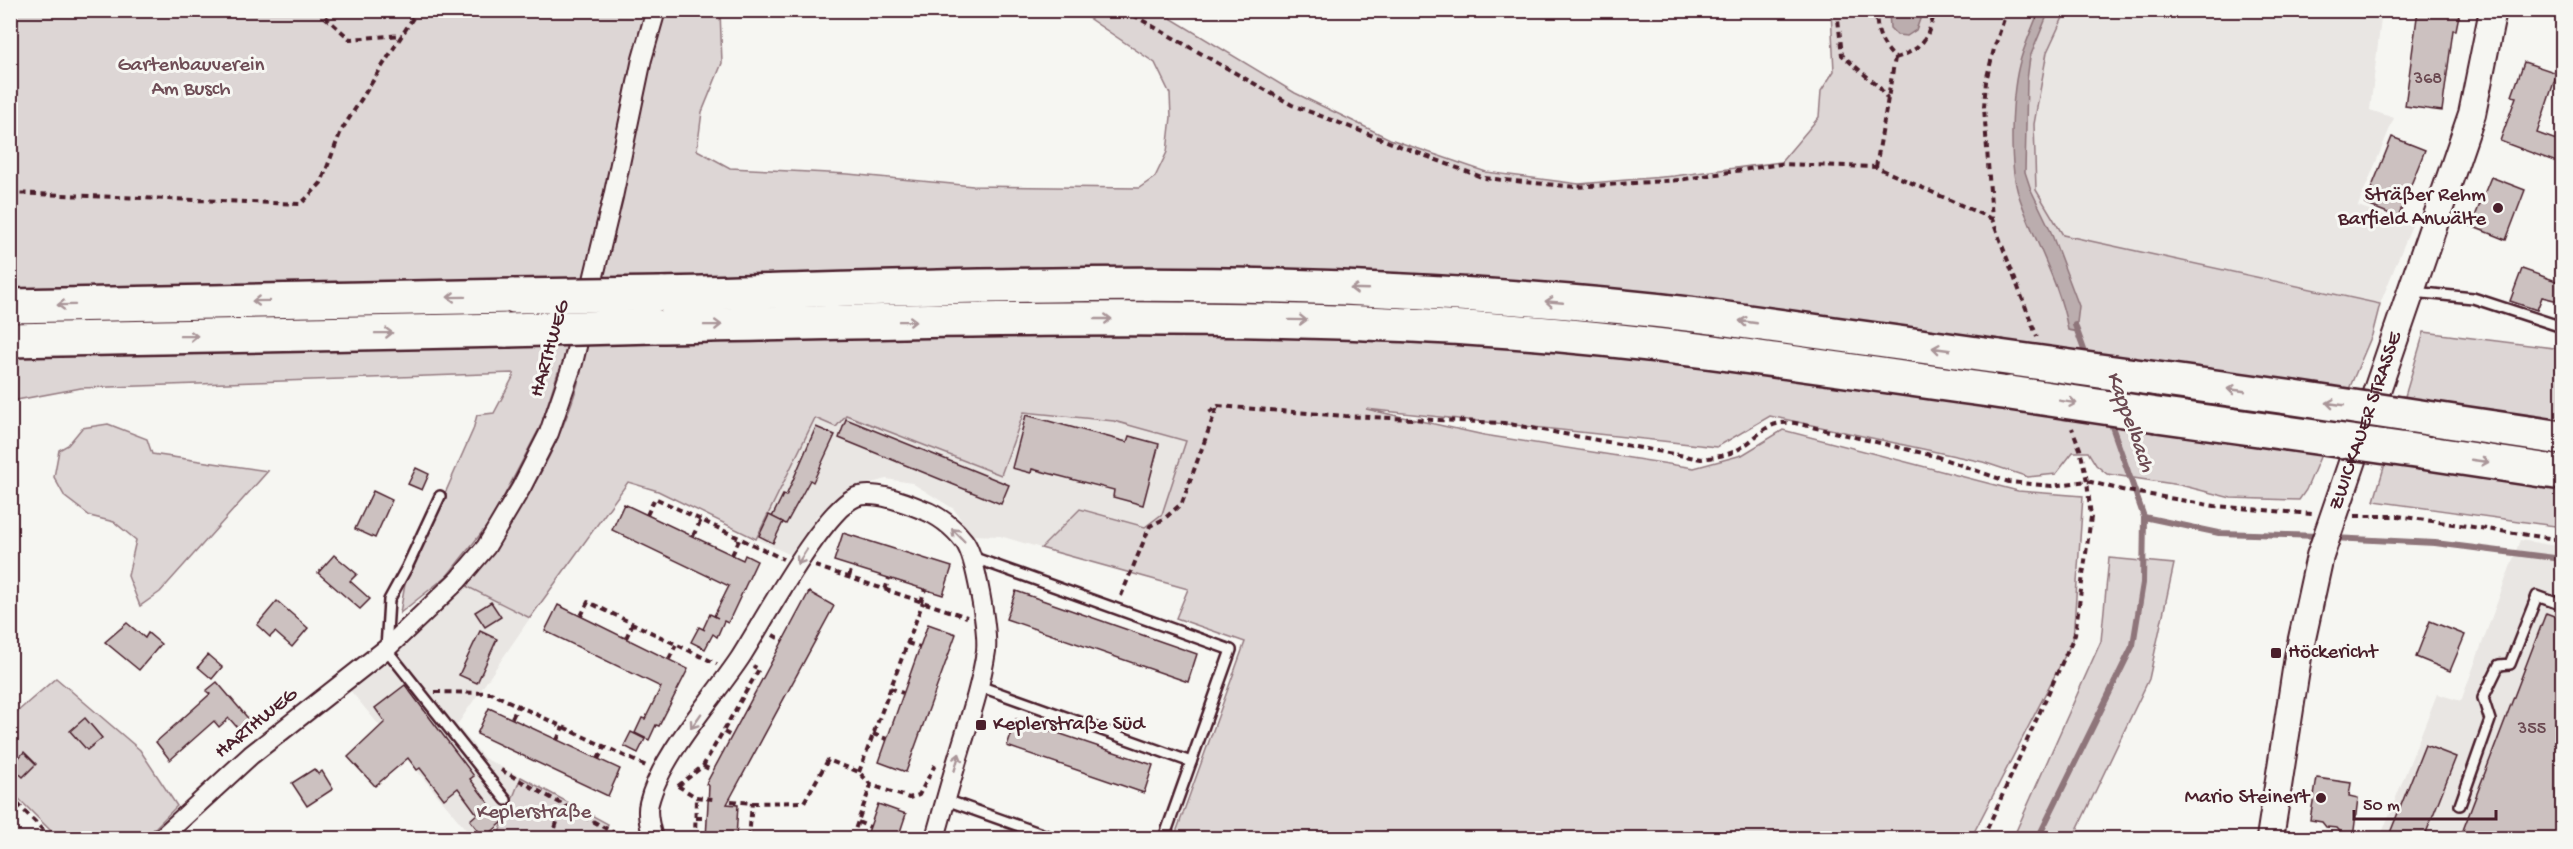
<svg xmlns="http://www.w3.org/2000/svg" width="2573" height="849" font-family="'Gochi Hand',sans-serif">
  <rect width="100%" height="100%" fill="#f6f6f2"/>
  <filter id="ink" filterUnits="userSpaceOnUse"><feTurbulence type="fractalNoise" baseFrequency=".0167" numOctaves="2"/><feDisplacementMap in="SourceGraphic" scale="12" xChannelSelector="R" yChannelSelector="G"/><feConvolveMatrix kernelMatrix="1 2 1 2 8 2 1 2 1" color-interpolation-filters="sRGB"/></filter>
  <g filter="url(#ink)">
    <g fill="#e9e6e3">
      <polygon points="2066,11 2382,11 2370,110 2394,118 2358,206 2412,225 2380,304 2063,235 2036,190 2034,124 2047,52"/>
      <polygon points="1024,412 1114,421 1186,441 1162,514 1145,527 1081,509 1041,548 1000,536 970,535 954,509 912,483 886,479 857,487 817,516 793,556 756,539 815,418 846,415 1001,475"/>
      <polygon points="2520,540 2562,547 2562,838 2380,838 2437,694 2461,701"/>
      <polygon points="466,586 530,618 457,725 484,758 521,777 497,838 473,838 349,689 399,649"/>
    </g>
    <g fill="#ddd6d5" stroke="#947a80" stroke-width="1.5">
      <path d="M11,10L720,11L722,63L702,112L697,150L730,168L848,174L973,186L1139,188L1155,177L1167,152L1171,117L1170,94L1155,63L1078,11H1159L1295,93L1390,139L1486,172L1579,184L1674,176L1781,162L1819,117L1821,91L1834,71L1831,11H2066L2047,52L2034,124L2036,190L2063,235L2380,304L2372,335L2306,490L2299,500L2231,498L2180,485L2107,474L2096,465L2088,452H2073L2056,474L2028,477L1983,462L1770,416L1717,447L1366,409L1484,435L1694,468L1742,455L1783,430L2018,491L2083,496L2073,640L1971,838H1174L1245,642L1176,618L1188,589L1041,548L1080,509L1145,527L1162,514L1186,441L1114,421L1024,412L1001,475L846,415L836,427L815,418L756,539L658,491L628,482L530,618L466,586C515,522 561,450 581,372H558L541,425L491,521L447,576L400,613L405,584L473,430L477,415L494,413L513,377V373L81,388L11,401Z"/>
      <polygon points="2424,332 2562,349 2562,527 2374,501"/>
      <polygon points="108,424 147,439 152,454 268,471 160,592 140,606 128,576 136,540 114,522 90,516 65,497 54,477 59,450 68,445 82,428"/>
      <polygon points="2109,558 2174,564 2149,679 2073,838 2013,838 2101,641"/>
      <polygon points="56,678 140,750 177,806 145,838 58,838 11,791 10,718"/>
      <polygon points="521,777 608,824 602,838 497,838"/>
    </g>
    <g fill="#bbadae" stroke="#8e747a" stroke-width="1.5">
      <polygon points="1889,11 1890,10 1923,11 1916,30 1907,36 1897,35 1890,28"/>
      <path d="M2039,11H2049L2030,57L2027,80L2025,172L2031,190L2049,227L2079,306L2077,323L2079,332L2068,330C2060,283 2034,241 2019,196C2008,164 2011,91 2021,58C2026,42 2033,26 2039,11Z"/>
    </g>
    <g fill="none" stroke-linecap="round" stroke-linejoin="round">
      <g stroke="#8e747a" stroke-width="6">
        <polyline points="2075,325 2087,358"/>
        <polyline points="2144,517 2219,533 2320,536"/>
        <polyline points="2333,538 2435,543 2562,559"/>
        <polyline points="2038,838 2133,645 2143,583 2144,517 2109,418"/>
      </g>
    </g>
    <g fill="#ccc1c0" stroke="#4a1f2b" stroke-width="1.5">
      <polygon points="2418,10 2460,10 2456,30 2453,30 2442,111 2405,106"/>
      <polygon points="2524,62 2557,73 2537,133 2562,142 2562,164 2500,141 2516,97 2512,96"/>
      <polygon points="2392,137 2425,150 2398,217 2365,204"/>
      <polygon points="2491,177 2525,190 2506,240 2471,226"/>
      <polygon points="2522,269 2562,283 2562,302 2542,297 2537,310 2510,301"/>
      <polygon points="1026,415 1127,442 1129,436 1159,444 1143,505 1113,497 1114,490 1032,469 1031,473 1012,468"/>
      <polygon points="846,419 1009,485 1001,504 839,438"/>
      <polygon points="816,427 835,435 813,482 810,480 786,524 772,517 783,495 786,496"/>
      <polygon points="416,468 429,474 422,490 408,484"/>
      <polygon points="373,491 392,500 375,538 355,529"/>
      <polygon points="624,504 743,560 745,555 757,561 728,623 724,621 717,637 713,634 705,649 691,642 699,627 705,630 703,629 710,614 718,618 714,616 729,586 612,530"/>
      <polygon points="769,515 783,522 773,543 759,536"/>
      <polygon points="843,533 952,567 943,595 834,561"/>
      <polygon points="334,555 357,574 350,581 370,599 360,609 318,573"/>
      <polygon points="1016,591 1197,654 1188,682 1006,619"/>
      <polygon points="809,592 834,606 727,804 738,805 736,838 706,838 709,786 706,784"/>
      <polygon points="277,601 308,628 292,647 275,632 270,637 257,625"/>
      <polygon points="491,602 501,617 485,627 475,612"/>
      <polygon points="558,605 688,669 659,726 656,725 649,740 635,733 642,718 645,719 661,687 545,631"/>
      <polygon points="2546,613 2562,619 2562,838 2460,838"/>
      <polygon points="2430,621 2465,635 2450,671 2416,657"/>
      <polygon points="127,623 145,638 148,633 161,644 139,670 105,642"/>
      <polygon points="928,624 956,634 906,772 879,762"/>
      <polygon points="480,631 497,639 477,683 459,675"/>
      <polygon points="208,655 222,667 212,679 198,667"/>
      <polygon points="217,682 252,723 241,732 229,718 219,727 214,721 170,760 156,742 210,694 206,691"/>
      <polygon points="405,685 474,776 470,779 503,822 484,838 470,820 477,814 458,788 444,799 420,768 417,770 408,758 375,786 348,757 385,722 375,708"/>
      <polygon points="489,708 620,769 608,796 477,734"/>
      <polygon points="85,718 102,738 87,750 70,731"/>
      <polygon points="1016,719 1153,765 1144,793 1007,746"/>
      <polygon points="631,732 645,739 638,753 624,746"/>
      <polygon points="2425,745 2456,757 2424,838 2388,838"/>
      <polygon points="24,752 36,764 23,777 11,766"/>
      <polygon points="314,769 318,774 322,771 333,789 307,806 292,783"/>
      <polygon points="2317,778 2351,783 2349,796 2358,798 2353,838 2346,838 2337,828 2326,827 2322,822 2310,820"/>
      <polygon points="878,804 906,814 898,838 866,838"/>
    </g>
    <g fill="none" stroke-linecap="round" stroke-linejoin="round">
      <g stroke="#4a1f2b" stroke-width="14">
        <g id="service">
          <polyline points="2413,292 2473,298 2562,327"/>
          <polyline points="440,496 407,567 389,600 386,649 506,800"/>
          <polyline points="972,557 1231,650 1164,838"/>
          <polyline points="979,686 1191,762"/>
          <polyline points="946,800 1053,838"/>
          <polyline points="2460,805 2490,720 2483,698 2499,665 2510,664 2537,596 2562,605"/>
        </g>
      </g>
      <g stroke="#4a1f2b" stroke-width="22">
        <g id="minor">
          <polyline points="161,838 251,755 386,649 458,580 486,547 521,488 549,433 573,363 613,197 642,59 656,10"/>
          <path d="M653,838C650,827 646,814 649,803C661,755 712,700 740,658C762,624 823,510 856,497C874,490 904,502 921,509C938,515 953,527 964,541C976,556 988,631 986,651C981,685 970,718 960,751C951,780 943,810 935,838"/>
        </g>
      </g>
      <g stroke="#4a1f2b" stroke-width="30">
        <g id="secondary">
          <path id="s1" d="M2270,838L2298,657L2320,556L2472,114L2493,10"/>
        </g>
      </g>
      <g stroke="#4a1f2b" stroke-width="38">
        <g id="motorway">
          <path d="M661,294C895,289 1129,278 1362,289C1477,294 1591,302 1705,316C1803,329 1901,344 1999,357"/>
          <polyline points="10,306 514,296"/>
          <path d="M654,326C930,321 1206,311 1481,329C1658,340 1834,369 2010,393"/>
          <polyline points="10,340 507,330"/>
          <polyline points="2143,377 2294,398"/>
          <polyline points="2157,415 2287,433"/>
          <polyline points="2434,419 2562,438"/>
          <polyline points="2422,452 2562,473"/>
        </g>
      </g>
      <g stroke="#4a1f2b" stroke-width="4" stroke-dasharray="6 4.5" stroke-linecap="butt">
        <polyline points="317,10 350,39 402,35"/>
        <polyline points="1124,10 1292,105 1484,178 1576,187 1679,180 1780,164 1876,167 1992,219"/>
        <polyline points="1837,10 1842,55 1879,87 1888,99"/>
        <path d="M1877,10C1875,30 1881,44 1895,58"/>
        <polyline points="2007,10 1994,49 1986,81 1984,107 1992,219 2037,337"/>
        <path d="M1895,58C1924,49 1928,38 1935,10"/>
        <polyline points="1876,167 1895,58"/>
        <polyline points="10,193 301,204 321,183 341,131 418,10"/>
        <path d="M1209,412L1218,406L1345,416L1504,423L1701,459C1714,457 1726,456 1737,450C1761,437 1763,420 1795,423L1935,456L2009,482L2052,486L2087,481L2122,490L2215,506L2312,514"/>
        <polyline points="647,515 655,498 783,559"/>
        <polyline points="2355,516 2398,516 2562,540"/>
        <polyline points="693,536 701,520"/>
        <polyline points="732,555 740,538"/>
        <polyline points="815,566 967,617"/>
        <polyline points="849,577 852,567"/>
        <polyline points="885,590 889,578"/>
        <polyline points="1121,596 1150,526 1164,519 1182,503 1217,407"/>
        <polyline points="921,602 925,589"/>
        <polyline points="581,616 588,602 717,664"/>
        <polyline points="773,635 783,641"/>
        <polyline points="626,638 633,623"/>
        <polyline points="907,643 920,647"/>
        <polyline points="669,659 676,645"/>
        <polyline points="890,688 903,693"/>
        <polyline points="435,692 491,693 646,766"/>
        <polyline points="512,718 518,706"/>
        <polyline points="724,732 731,736"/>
        <polyline points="873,734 887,739"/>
        <polyline points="557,740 563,727"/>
        <polyline points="598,759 605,746"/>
        <polyline points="703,766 713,771"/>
        <polyline points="501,770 623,838"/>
        <polyline points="859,772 923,602"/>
        <polyline points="678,786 703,766 759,669 753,666"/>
        <polyline points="678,786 696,797 713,799"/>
        <polyline points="10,796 51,838"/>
        <polyline points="731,801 752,803 804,802 828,760 859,772 871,785 909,798 919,795 935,765"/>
        <polyline points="696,818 707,818"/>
        <polyline points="858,822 870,827"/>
        <polyline points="552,838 558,819"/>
        <polyline points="695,838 696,797"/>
        <polyline points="749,838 752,803"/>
        <polyline points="852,838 871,785"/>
        <polyline points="1983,838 2075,634 2091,517 2087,481 2080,449 2072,428"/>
      </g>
      <use href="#service" stroke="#f6f6f2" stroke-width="9"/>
      <use href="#minor" stroke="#f6f6f2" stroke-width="18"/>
      <use href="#secondary" stroke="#f6f6f2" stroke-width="26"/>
      <use href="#motorway" stroke="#f6f6f2" stroke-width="33"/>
      <g stroke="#4a1f2b" stroke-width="38" stroke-linecap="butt">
        <g id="motorway-bridge">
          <polyline points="514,296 661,294"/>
          <polyline points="507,330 654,326"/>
          <polyline points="1999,357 2143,377"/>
          <polyline points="2010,393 2157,415"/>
          <polyline points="2294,398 2434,419"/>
          <polyline points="2287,433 2422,452"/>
        </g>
      </g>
      <use href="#motorway-bridge" stroke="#f6f6f2" stroke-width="33"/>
    </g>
    <defs><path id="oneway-shaft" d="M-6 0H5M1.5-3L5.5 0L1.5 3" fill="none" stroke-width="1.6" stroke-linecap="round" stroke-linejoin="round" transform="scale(1.5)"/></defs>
    <g stroke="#a99598">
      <use href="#oneway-shaft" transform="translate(1359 289) rotate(-178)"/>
      <use href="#oneway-shaft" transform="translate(456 297) rotate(179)"/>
      <use href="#oneway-shaft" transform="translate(261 301) rotate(179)"/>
      <use href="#oneway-shaft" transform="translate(1554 302) rotate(-175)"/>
      <use href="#oneway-shaft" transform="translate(66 305) rotate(179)"/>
      <use href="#oneway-shaft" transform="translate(1103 319)"/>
      <use href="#oneway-shaft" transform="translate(1298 320) rotate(1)"/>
      <use href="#oneway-shaft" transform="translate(908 321) rotate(-1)"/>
      <use href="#oneway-shaft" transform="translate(1748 322) rotate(-172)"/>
      <use href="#oneway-shaft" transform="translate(713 325) rotate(-1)"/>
      <use href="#oneway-shaft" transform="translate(384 333) rotate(-1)"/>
      <use href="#oneway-shaft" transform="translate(189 336) rotate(-1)"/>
      <use href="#oneway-shaft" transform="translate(1941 349) rotate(-172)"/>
      <use href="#oneway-shaft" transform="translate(2236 390) rotate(-172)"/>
      <use href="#oneway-shaft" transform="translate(2068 402) rotate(9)"/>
      <use href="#oneway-shaft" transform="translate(2335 404) rotate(-172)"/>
      <use href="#oneway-shaft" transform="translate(2480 461) rotate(8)"/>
      <use href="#oneway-shaft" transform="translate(958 535) rotate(-135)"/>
      <use href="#oneway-shaft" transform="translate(802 557) rotate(123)"/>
      <use href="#oneway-shaft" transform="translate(696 721) rotate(125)"/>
      <use href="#oneway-shaft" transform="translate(957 762) rotate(-74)"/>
    </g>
  </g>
  <g fill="#4a1f2b" stroke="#f6f6f2" stroke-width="2">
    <circle cx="2498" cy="208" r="6"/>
    <rect x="2270" y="647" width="12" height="12" rx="3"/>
    <rect x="975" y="719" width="12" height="12" rx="3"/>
    <circle cx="2321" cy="798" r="6"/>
  </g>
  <g text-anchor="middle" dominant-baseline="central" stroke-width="6" stroke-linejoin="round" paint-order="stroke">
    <g font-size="18" fill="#6a4850">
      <text x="2428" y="79">368</text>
      <text x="2532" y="729">355</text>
    </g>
    <g font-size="21" fill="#6f4d56" stroke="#f6f6f2">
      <text x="191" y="66">Gartenbauverein<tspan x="191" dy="24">Am Busch</tspan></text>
      <text x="534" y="813">Keplerstraße</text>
    </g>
    <g font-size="21" fill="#4a1f2b" stroke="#f6f6f2" text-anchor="end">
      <text x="2486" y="196">Sträßer Rehm<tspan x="2486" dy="24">Barfield Anwälte</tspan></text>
      <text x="2288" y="653" text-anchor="start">Höckericht</text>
      <text x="993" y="725" text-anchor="start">Keplerstraße Süd</text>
      <text x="2309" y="798">Mario Steinert</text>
    </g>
    <g font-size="21" fill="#4a1f2b" stroke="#f6f6f2">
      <text transform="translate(551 349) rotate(-74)">HARTHWEG</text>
      <text stroke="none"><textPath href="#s1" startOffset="429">ZWICKAUER STRASSE</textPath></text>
      <text transform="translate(257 724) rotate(-39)">HARTHWEG</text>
    </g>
    <g font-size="22" font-style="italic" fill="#6c4a52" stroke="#f6f6f2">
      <text transform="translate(2129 422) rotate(70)">Kappelbach</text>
    </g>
  </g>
  <rect width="2573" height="849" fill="none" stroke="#f6f6f2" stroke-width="36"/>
  <rect x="18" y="18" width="2537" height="813" fill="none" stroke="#4a1f2b" stroke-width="2" filter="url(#ink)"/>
  <path d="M2354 810v9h142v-9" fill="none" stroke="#4a1f2b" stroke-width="3"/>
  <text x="2363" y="810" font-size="18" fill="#4a1f2b" stroke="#f6f6f2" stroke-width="4.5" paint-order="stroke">50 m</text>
</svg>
